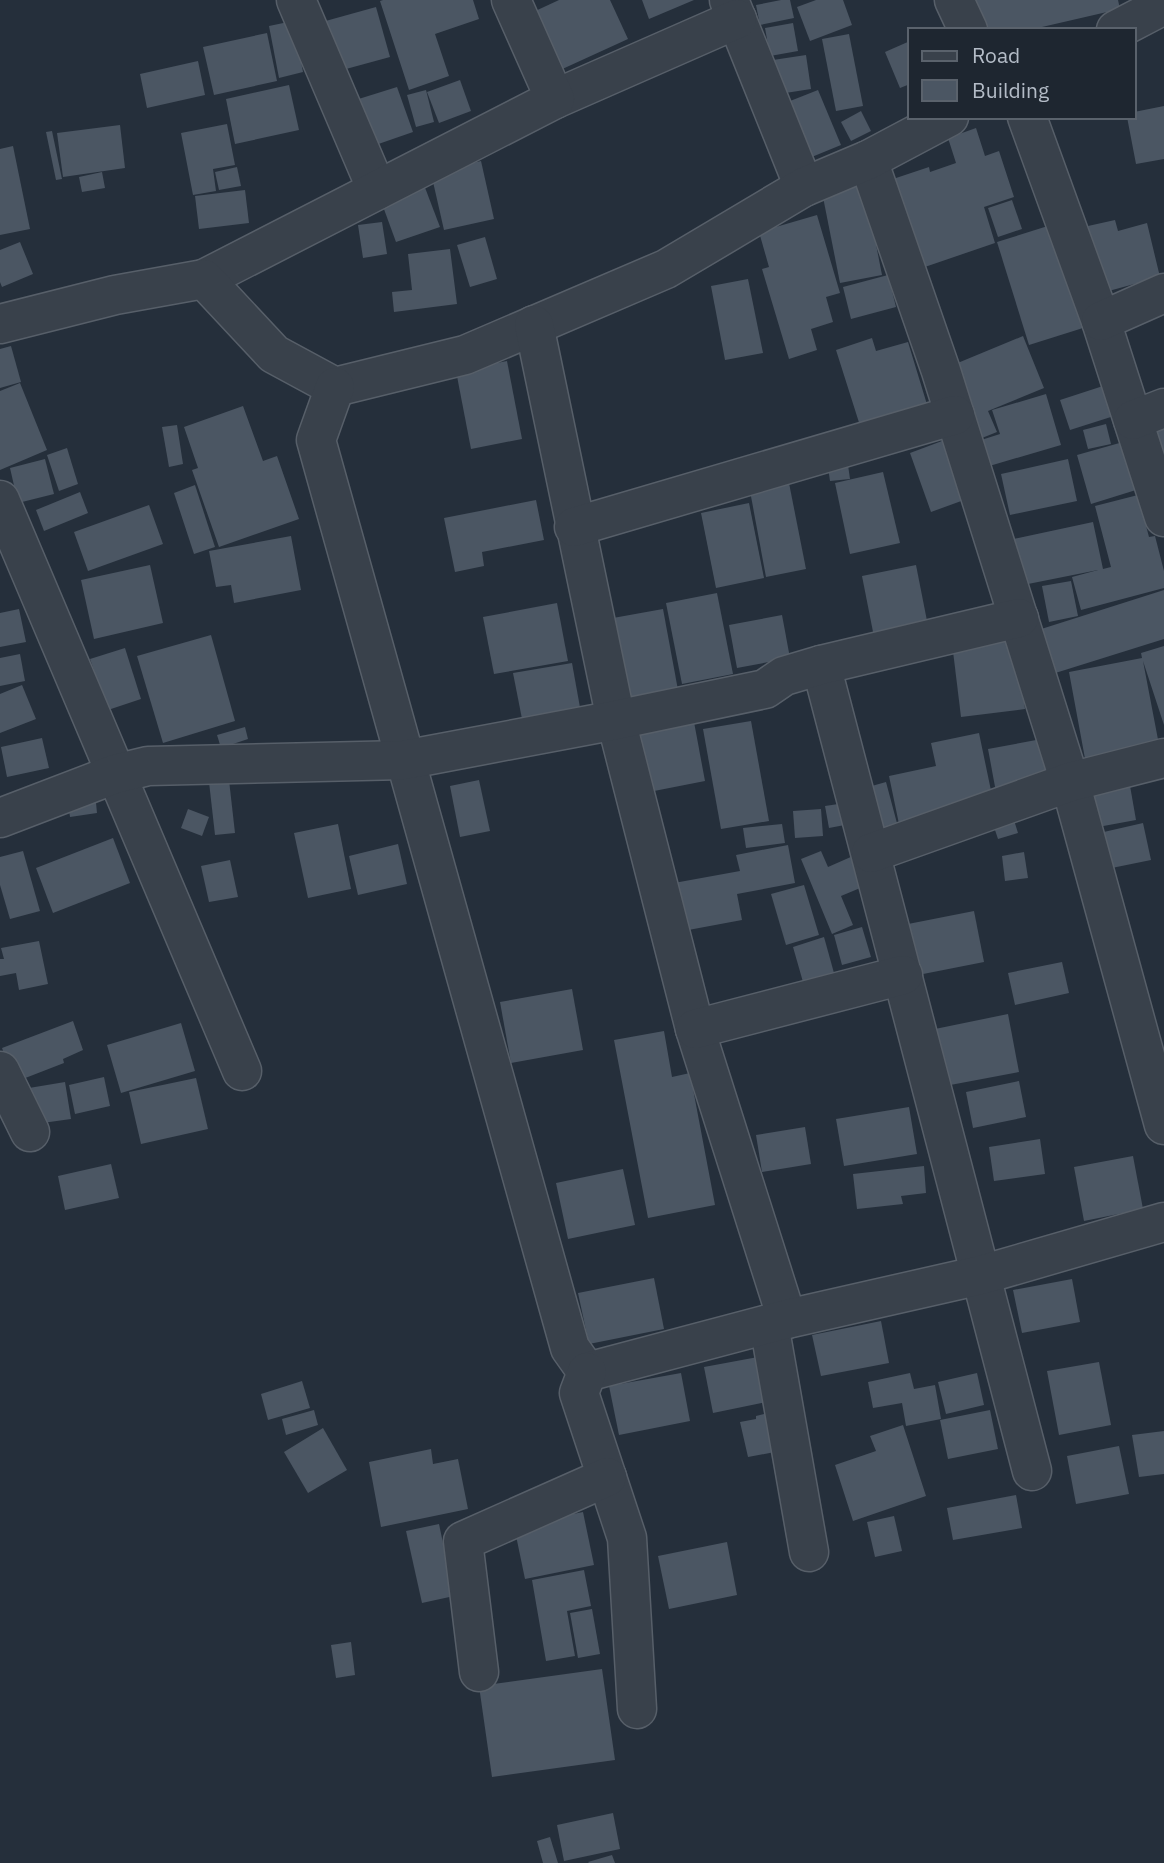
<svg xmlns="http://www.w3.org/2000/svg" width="1164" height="1863" font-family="'IBM Plex Sans',sans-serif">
  <rect width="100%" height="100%" fill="#252f3b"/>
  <g fill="#4b5663">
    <polygon points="383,0 473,0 479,19 435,34 449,76 409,90 380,1"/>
    <polygon points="559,0 610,0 628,39 558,71 531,13"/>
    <polygon points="642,0 694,0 649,19"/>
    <polygon points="781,0 790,0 794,18 760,25 756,5"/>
    <polygon points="816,0 843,0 852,25 810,41 797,7"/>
    <polygon points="970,0 1118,0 1120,9 1029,30 977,30"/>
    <polygon points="376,7 390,57 335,72 322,22"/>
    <polygon points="293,21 303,72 279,78 269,26"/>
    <polygon points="793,23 798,51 770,56 765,28"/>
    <polygon points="267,33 277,81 214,95 203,47"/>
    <polygon points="849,34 863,106 836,111 822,39"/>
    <polygon points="910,41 910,84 900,88 885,52"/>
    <polygon points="806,55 811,89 779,94 773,60"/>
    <polygon points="198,61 205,95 147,108 140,74"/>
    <polygon points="460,80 471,111 439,123 427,92"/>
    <polygon points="289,85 299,130 235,144 226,99"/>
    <polygon points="397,87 413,132 364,149 349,102"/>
    <polygon points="426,90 434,122 416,127 407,95"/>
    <polygon points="818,90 841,145 802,161 780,105"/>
    <polygon points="1164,106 1164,159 1136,164 1127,117 1134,117 1134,112"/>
    <polygon points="861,111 871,131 851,141 841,122"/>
    <polygon points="227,124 235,165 213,169 216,191 193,195 181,133"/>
    <polygon points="120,125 125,168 63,177 57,133"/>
    <polygon points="976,128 985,156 999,151 1014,197 984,207 995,243 919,269 890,180 929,167 930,172 956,163 948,138"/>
    <polygon points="52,131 62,179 56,180 46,132"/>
    <polygon points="13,146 30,229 0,235 0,149"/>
    <polygon points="481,161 494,219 444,230 431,173"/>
    <polygon points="237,167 241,186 219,190 215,172"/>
    <polygon points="102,172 105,188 82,192 79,177"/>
    <polygon points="864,183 882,275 840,283 822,192"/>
    <polygon points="424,185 440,227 396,242 381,201"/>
    <polygon points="245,190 249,223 199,229 195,196"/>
    <polygon points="1012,200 1022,229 998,237 988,208"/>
    <polygon points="817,215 840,293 826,297 833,322 811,329 817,350 789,359 762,269 769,267 759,232"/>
    <polygon points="1115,220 1118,231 1147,223 1160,277 1105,292 1088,226"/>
    <polygon points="382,222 387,254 363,258 358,225"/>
    <polygon points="1051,225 1083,328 1029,345 997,242"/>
    <polygon points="485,237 497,279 470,287 457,245"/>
    <polygon points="20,242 33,274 2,287 0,282 0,250"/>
    <polygon points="450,249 457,304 394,312 392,292 412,290 408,254"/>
    <polygon points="888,275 896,307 851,319 843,287"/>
    <polygon points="748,279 763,353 725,360 711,286"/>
    <polygon points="1023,336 1044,388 988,411 997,432 977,440 948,367"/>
    <polygon points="872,338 876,351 908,342 929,411 862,432 836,350"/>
    <polygon points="11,346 21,382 0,388 0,349"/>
    <polygon points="507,361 522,439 471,449 456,371"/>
    <polygon points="20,383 47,450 0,470 0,391"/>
    <polygon points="1103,386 1114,416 1070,430 1060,400"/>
    <polygon points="1046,394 1061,445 986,467 978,441 1000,434 992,410"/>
    <polygon points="243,406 263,461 277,456 299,519 219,547 192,470 198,468 184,427"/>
    <polygon points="1106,424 1111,444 1088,449 1083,430"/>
    <polygon points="177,425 183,464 169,467 162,427"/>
    <polygon points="1164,428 1164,469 1155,430"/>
    <polygon points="942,441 964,500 931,512 910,453"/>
    <polygon points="1123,442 1136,490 1091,504 1077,455"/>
    <polygon points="67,448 78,484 59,491 47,455"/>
    <polygon points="847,458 850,479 830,481 827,460"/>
    <polygon points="45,459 54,494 18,503 10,468"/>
    <polygon points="1068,459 1077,501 1010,515 1001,474"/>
    <polygon points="883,472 900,543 850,554 835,483"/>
    <polygon points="789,483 806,569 766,577 750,491"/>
    <polygon points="195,485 215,547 194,554 174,493"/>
    <polygon points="80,492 88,513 44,531 36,510"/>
    <polygon points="1138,495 1149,537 1155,536 1164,571 1164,588 1081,610 1072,577 1098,570 1018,586 1009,540 1093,522 1103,569 1111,567 1095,506"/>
    <polygon points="536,500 544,540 482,552 484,566 455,572 444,518"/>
    <polygon points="749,503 764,578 716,588 701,513"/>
    <polygon points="149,505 163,544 88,571 74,532"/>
    <polygon points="291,536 301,590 234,603 231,585 216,587 209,551"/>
    <polygon points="150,565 163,623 94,639 81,580"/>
    <polygon points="916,565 929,631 875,642 862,576"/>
    <polygon points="1071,581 1078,616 1049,622 1042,586"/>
    <polygon points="1164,590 1164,639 1049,675 1035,631"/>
    <polygon points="717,593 733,674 682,684 666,603"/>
    <polygon points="557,603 568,661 494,674 483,617"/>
    <polygon points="19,609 26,642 0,647 0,613"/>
    <polygon points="663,609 678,690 628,699 613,618"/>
    <polygon points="782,615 790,658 737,668 729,625"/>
    <polygon points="211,635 235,721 163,743 137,656"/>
    <polygon points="1015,635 1025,709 961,717 952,643"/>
    <polygon points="1164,646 1164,725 1143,661 1160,750 1086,764 1069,672 1142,658 1141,653"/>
    <polygon points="125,648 141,699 108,710 90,659"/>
    <polygon points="20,654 25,681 0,686 0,658"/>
    <polygon points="572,663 581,713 523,724 513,673"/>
    <polygon points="22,685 36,719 0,733 0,694"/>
    <polygon points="751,721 769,821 721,829 703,729"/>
    <polygon points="694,722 705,781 649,792 638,733"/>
    <polygon points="245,727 248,739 221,748 217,735"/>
    <polygon points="979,733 994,805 899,824 889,776 936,766 931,743"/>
    <polygon points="42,738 49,768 7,777 1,747"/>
    <polygon points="1047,738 1055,781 996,792 988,749"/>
    <polygon points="229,780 235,833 215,835 209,782"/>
    <polygon points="479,780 490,831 460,837 450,786"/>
    <polygon points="1129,780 1136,820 1098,827 1091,787"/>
    <polygon points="886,782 898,827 873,834 861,789"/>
    <polygon points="95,792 97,813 70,817 67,795"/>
    <polygon points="845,803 850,824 829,828 825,806"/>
    <polygon points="188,809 209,817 202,836 181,828"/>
    <polygon points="821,809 823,836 795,838 793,811"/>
    <polygon points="1013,817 1018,833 998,839 993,824"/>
    <polygon points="1143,823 1151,860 1102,870 1095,834"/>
    <polygon points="338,824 351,889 308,898 294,833"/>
    <polygon points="782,824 785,843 746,848 743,828"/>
    <polygon points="113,838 130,883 53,913 36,868"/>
    <polygon points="398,844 407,884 358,895 349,856"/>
    <polygon points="788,845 795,883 737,894 742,920 683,931 674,883 740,871 736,855"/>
    <polygon points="23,851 40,911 10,919 0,885 0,857"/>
    <polygon points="821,851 828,867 853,856 865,886 841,896 853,925 832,934 801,859"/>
    <polygon points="1024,852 1028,878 1005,881 1002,856"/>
    <polygon points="230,860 238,897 209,902 201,866"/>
    <polygon points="804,885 819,935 786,945 771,894"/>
    <polygon points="974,911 984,962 913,976 903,925"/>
    <polygon points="862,927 871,957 842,965 834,935"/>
    <polygon points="824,937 834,973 803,982 793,947"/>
    <polygon points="39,941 48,984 19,990 16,973 0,976 0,959 4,959 1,948"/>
    <polygon points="1062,962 1069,993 1015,1005 1008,973"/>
    <polygon points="572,989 583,1050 511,1063 500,1002"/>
    <polygon points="1008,1014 1019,1072 945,1086 935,1029"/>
    <polygon points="73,1021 83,1050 63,1059 64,1063 15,1082 2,1048"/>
    <polygon points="181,1023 195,1071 121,1093 107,1045"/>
    <polygon points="664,1031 672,1077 690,1073 715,1205 648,1218 614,1040"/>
    <polygon points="104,1077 110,1106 75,1114 69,1085"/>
    <polygon points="196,1078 208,1129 141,1144 129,1092"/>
    <polygon points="1019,1081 1026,1117 973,1128 966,1092"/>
    <polygon points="65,1082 71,1119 28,1125 23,1089"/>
    <polygon points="909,1107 917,1154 844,1166 836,1119"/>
    <polygon points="805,1127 811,1164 762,1172 756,1135"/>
    <polygon points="1040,1139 1045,1174 994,1181 989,1147"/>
    <polygon points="1133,1156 1143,1209 1084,1221 1074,1167"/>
    <polygon points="111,1164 119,1198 65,1210 58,1176"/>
    <polygon points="924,1166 926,1193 901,1196 903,1204 857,1209 853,1174"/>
    <polygon points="623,1169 635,1225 568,1239 556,1183"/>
    <polygon points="654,1278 664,1329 589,1344 578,1293"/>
    <polygon points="1072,1279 1080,1322 1022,1333 1013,1290"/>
    <polygon points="881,1321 889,1363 821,1376 812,1335"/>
    <polygon points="758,1357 767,1402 713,1413 704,1367"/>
    <polygon points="1099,1362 1111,1425 1059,1435 1047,1371"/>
    <polygon points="681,1373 690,1421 619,1435 609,1386"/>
    <polygon points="910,1373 914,1389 935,1385 941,1419 906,1426 902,1403 873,1408 868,1382"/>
    <polygon points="977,1373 984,1405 946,1414 938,1382"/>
    <polygon points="302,1381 310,1408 268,1420 261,1394"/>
    <polygon points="314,1410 318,1425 286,1435 282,1419"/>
    <polygon points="990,1410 998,1449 948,1459 940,1420"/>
    <polygon points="772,1412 780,1451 748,1457 740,1422 756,1419 756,1416"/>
    <polygon points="903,1425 926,1496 853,1521 835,1465 876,1451 870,1436"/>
    <polygon points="323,1428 347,1470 308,1493 284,1452"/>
    <polygon points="1164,1431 1164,1474 1139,1477 1132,1435"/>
    <polygon points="1119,1446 1129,1494 1076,1504 1067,1456"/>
    <polygon points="431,1449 433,1464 458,1459 468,1509 381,1527 369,1462"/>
    <polygon points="1016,1495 1022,1528 953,1540 947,1508"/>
    <polygon points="583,1512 594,1565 525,1579 514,1526"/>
    <polygon points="894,1516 902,1551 875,1557 867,1522"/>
    <polygon points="439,1524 454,1596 422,1603 406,1531"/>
    <polygon points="727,1542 737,1595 669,1609 658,1556"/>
    <polygon points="584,1570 591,1606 567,1611 575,1656 546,1661 532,1580"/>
    <polygon points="592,1609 600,1654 578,1658 570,1613"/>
    <polygon points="351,1642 355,1675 336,1678 331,1645"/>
    <polygon points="602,1669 615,1760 492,1777 479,1686"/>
    <polygon points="613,1813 620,1849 564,1861 557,1825"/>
    <polygon points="550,1837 558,1863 543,1863 537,1841"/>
    <polygon points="612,1855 615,1863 589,1863 588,1862"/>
  </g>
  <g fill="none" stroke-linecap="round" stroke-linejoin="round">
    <g stroke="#575f69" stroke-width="41">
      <g id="minor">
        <polyline points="296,0 377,190"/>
        <polyline points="729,0 804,187"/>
        <polyline points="954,0 968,30"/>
        <polyline points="1116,30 1164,5"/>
        <polyline points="555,99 737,19"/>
        <polyline points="1027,117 1101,321 1164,517"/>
        <polyline points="868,160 941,371 1070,782 1164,1125"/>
        <polyline points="204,279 555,99 511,0"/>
        <polyline points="1101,321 1164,293"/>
        <polyline points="0,324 115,295 204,279 274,354 335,387 465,355 666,269 804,187 868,160 949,117"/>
        <polyline points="534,325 616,720 695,1029 787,1319"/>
        <polyline points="335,387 316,440 570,1348 587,1372"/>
        <polyline points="1133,420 1164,408"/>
        <polyline points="0,500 242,1071"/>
        <polyline points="574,527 955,415"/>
        <polyline points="821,665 1032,1471"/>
        <polyline points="0,818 115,774 148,766 404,760 616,720 765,689 784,676 821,665 1019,618"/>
        <polyline points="871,853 1070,782 1164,758"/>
        <polyline points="695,1029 903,975"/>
        <polyline points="0,1071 30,1132"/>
        <polyline points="769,1324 809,1552"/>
        <polyline points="587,1372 787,1319 981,1275 1164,1222"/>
        <polyline points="587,1372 579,1393 627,1538 637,1709"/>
        <polyline points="479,1672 463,1541 607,1477"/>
      </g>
    </g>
    <use href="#minor" stroke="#39414b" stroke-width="38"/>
  </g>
  <rect x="908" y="28" width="228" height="91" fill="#1e2630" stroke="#5a626c" stroke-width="2"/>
  <rect x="922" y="51" width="35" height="10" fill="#39414b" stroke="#5a626c" stroke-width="2"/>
  <text x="972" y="63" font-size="21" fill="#b4bcc7">Road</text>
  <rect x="922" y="80" width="35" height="21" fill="#4b5663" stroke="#5a626c" stroke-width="2"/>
  <text x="972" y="98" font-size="21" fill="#b4bcc7">Building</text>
</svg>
